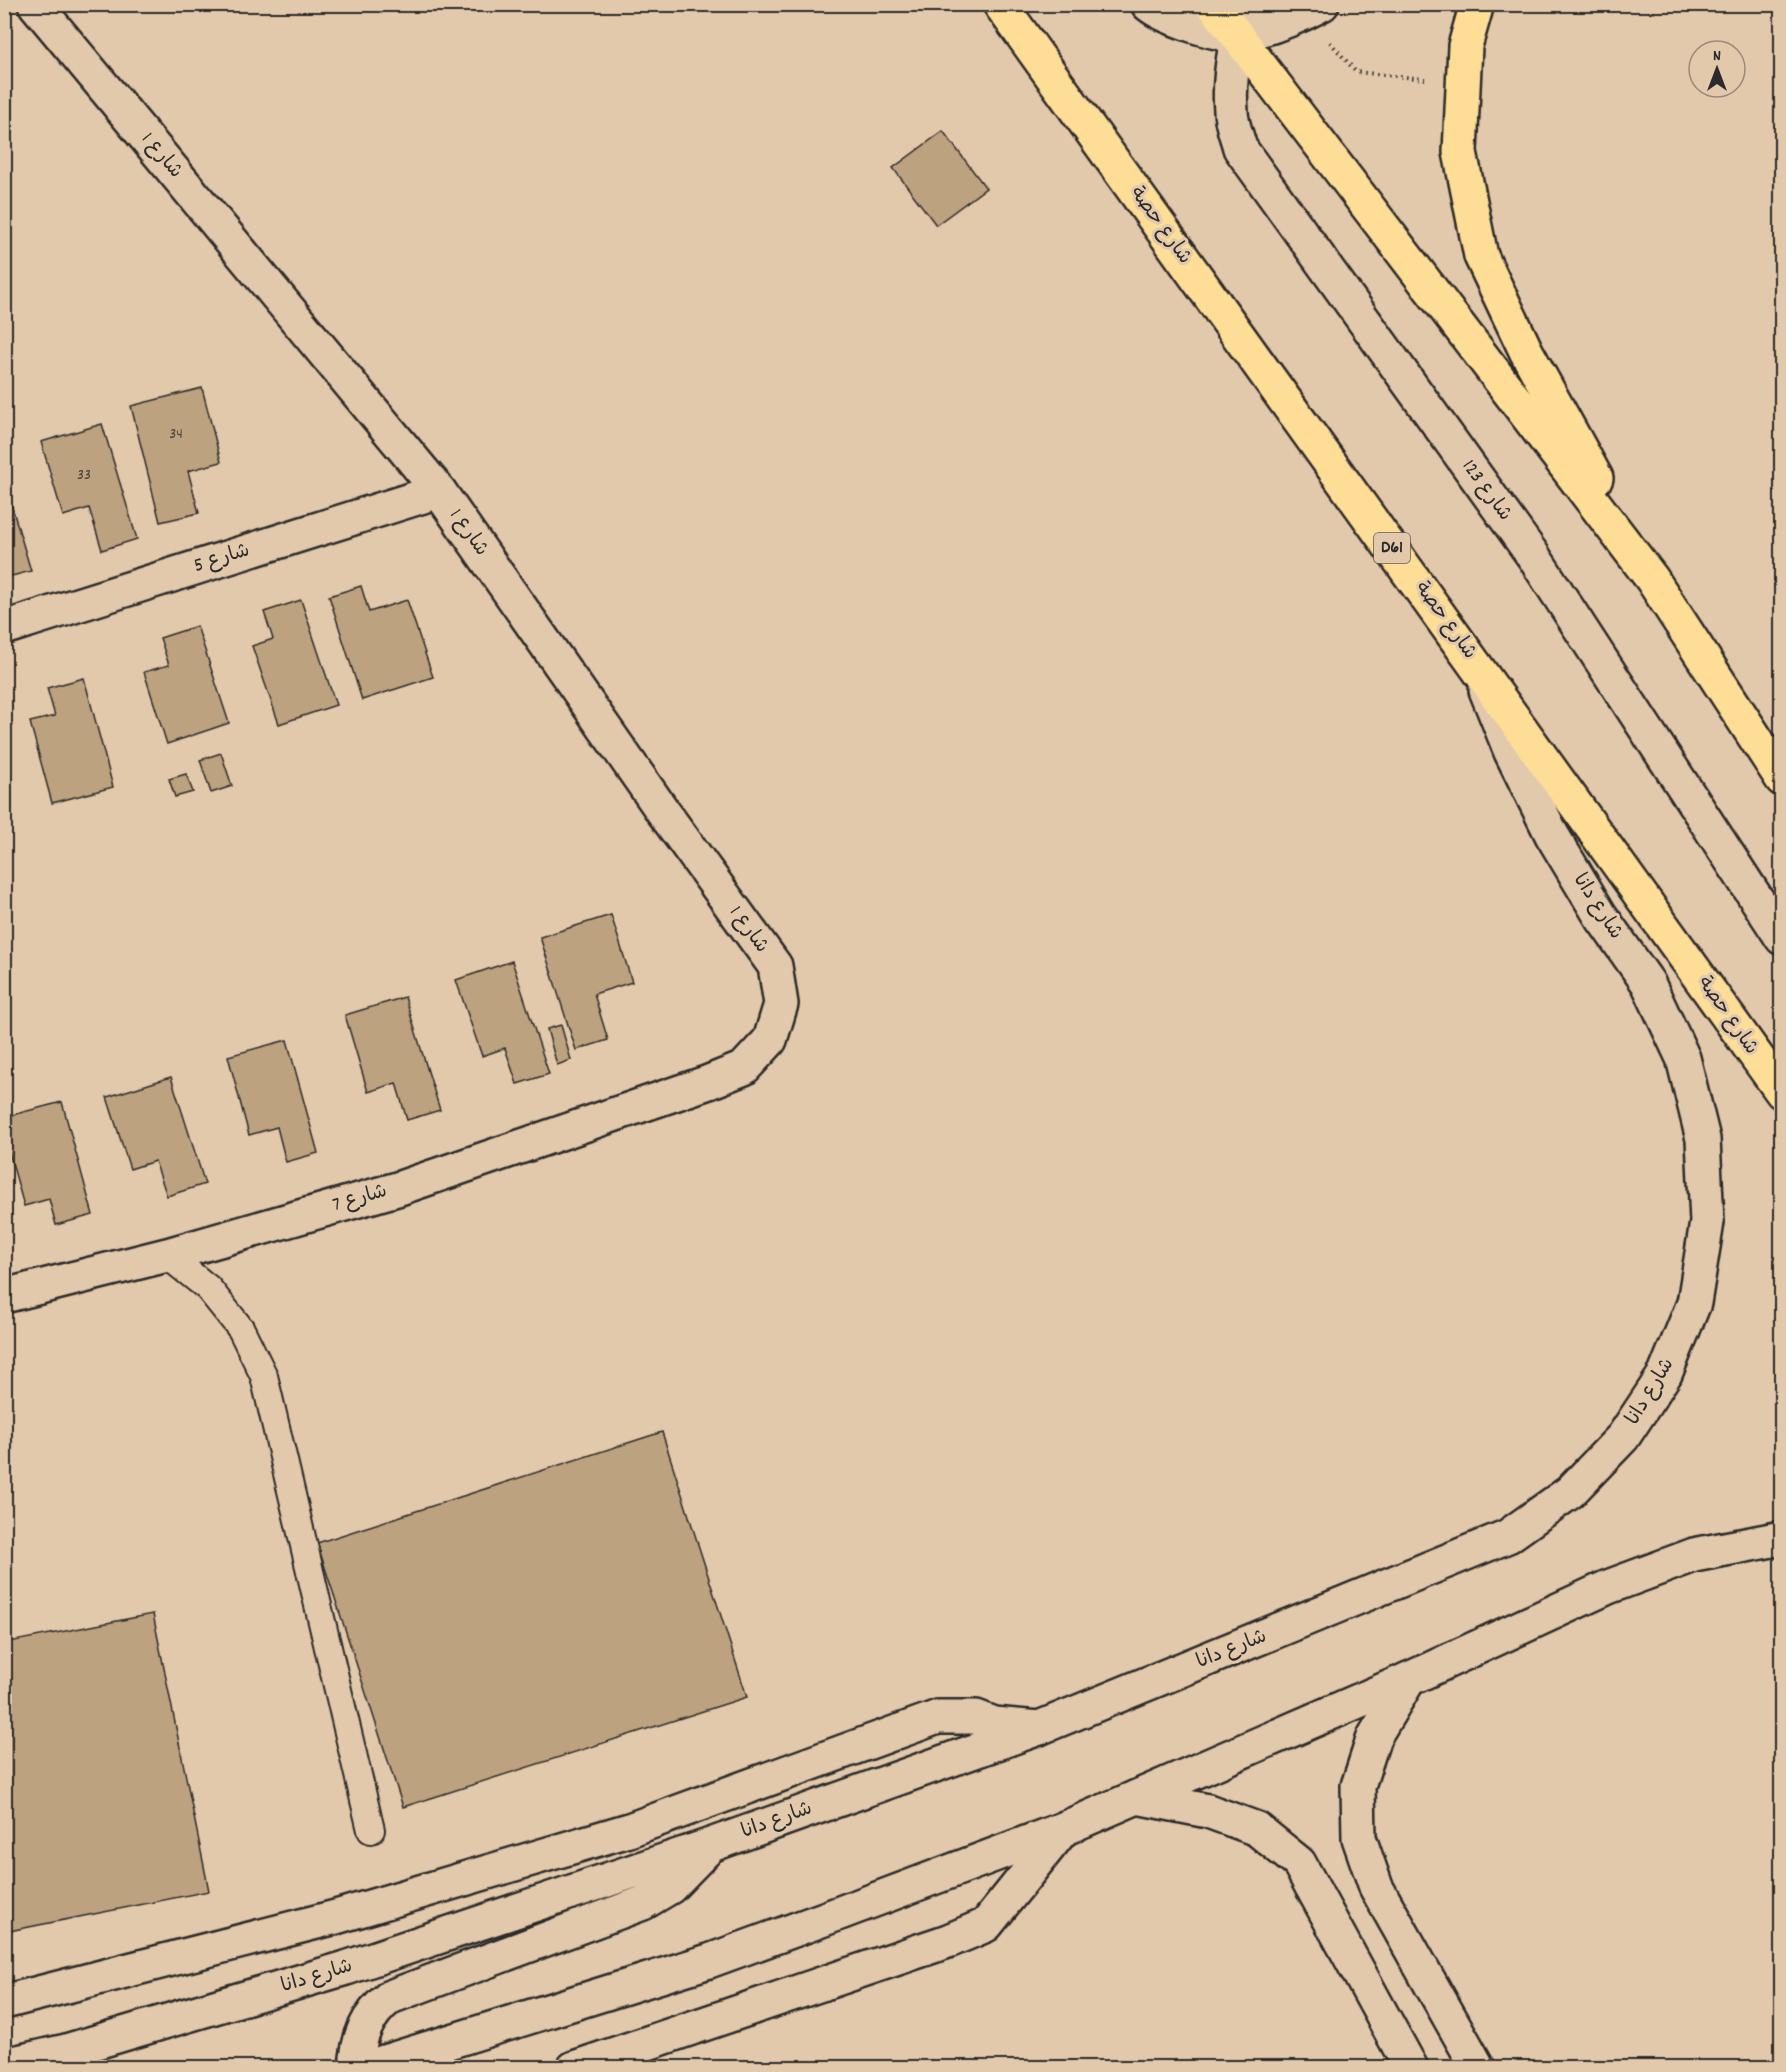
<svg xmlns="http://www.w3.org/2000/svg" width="1786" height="2072" font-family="Dekko,'Playpen Sans Arabic',sans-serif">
  <rect width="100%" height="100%" fill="#e3c9ab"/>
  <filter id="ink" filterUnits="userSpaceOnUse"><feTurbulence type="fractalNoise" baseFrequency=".0167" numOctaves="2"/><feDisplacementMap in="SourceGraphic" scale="12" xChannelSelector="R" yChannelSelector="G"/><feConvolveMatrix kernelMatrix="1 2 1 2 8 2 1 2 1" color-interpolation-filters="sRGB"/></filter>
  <g filter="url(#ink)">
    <g fill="#bda280" stroke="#2b2b2b" stroke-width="1.5">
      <polygon points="943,131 986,188 936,225 893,168"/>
      <polygon points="202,388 221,462 188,471 199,513 160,522 131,406"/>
      <polygon points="102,424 137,539 102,550 89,508 63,516 41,442"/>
      <polygon points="4,480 31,571 4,578"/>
      <polygon points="361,586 369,612 407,600 433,677 362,700 329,596"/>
      <polygon points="301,600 336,705 279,724 252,646 273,639 264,612"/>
      <polygon points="197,626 229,723 167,744 144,672 169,665 160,638"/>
      <polygon points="84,678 113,787 52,803 30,722 55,716 47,688"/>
      <polygon points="221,753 232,786 211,793 200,760"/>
      <polygon points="186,774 193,792 175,797 169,779"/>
      <polygon points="611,915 632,982 594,994 608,1040 576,1050 540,937"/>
      <polygon points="512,961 549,1074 517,1084 505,1048 482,1056 456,980"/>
      <polygon points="405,997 440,1110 407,1120 396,1083 368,1092 345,1015"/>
      <polygon points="561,1025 571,1060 557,1065 547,1029"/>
      <polygon points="287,1040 318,1153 286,1162 277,1127 249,1135 228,1056"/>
      <polygon points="171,1077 205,1184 167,1196 155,1161 130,1169 107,1097"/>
      <polygon points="62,1102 93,1215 56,1225 49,1199 24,1206 4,1134 4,1117"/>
      <polygon points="662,1432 747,1697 403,1807 317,1543"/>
      <polygon points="153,1614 209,1891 4,1932 4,1643"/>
    </g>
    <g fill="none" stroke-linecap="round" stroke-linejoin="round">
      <g stroke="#2b2b2b" stroke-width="30">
        <polyline id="lane" points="167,1255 208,1288 241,1329 264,1376 371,1830"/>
      </g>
      <g stroke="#2b2b2b" stroke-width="38">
        <g id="street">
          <polyline points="4,628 439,491"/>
          <polyline points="4,1296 167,1255 397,1189 709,1082 744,1068 770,1040 781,1004 775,966 664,813 439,491 35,4"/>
          <polyline points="4,2002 336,1917 629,1830 938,1717 976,1717 994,1724 1039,1728"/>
          <polyline points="574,2068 948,1941 986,1925 1063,1829"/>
        </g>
      </g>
      <g stroke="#2b2b2b" stroke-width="38">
        <g id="secondary">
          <path d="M1148,4C1162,17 1221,37 1239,34C1267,30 1298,17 1322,4"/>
          <path d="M1247,4C1236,38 1228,75 1231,111C1231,123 1237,136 1240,148L1534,557L1782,938"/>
          <polyline points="1409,1679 1374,1737 1358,1786 1359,1838 1376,1887 1478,2068"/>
          <polyline points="1137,1797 1208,1811 1257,1829 1299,1863 1411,2068"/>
          <polyline points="4,2065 66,2051 346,1968 711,1845 1039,1728 1508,1536 1570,1492 1623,1437 1665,1374 1694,1303 1707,1222 1703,1139 1683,1058 1648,983 1600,915 1552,835 1511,752 1486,690"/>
          <path d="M356,2068C358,2038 366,2016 390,1997L643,1903L670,1887L706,1850"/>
          <polyline points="365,2068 709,1961 824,1919 1063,1829 1409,1679 1608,1587 1694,1555 1782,1538"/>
        </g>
      </g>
      <g stroke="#2b2b2b" stroke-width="38">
        <g id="primary">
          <polyline points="1000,4 1782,1092"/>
          <polyline points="1213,4 1652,579 1782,779"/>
          <polyline points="1477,4 1465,46 1460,152 1481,256 1526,351 1596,478"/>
        </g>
      </g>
      <polyline stroke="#2b2b2b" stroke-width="4" stroke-dasharray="1.5 4.5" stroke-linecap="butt" points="1330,42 1356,72 1425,79"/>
      <use href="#lane" stroke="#e3c9ab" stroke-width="26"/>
      <use href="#street" stroke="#e3c9ab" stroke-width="33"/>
      <use href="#secondary" stroke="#e3c9ab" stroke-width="33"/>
      <use href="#primary" stroke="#fedd96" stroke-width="33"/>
    </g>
  </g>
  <g text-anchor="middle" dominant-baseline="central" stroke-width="6" stroke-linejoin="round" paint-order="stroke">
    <g font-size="16" fill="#504940">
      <text x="176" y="434">34</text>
      <text x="84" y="475">33</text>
    </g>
    <rect fill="#e3c9ab" stroke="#625a51" stroke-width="1.5" x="1374" y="533" width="36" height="30" rx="4.5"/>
    <g font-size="18" font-weight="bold" fill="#2b2b2b">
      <text x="1392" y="548">D61</text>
    </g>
    <g font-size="20" fill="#2b2b2b" stroke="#e3c9ab">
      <text transform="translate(161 156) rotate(50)">شارع 1</text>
      <text transform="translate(1160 226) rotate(54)">شارع حصة</text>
      <text transform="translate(1486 491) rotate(54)">شارع 123</text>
      <text transform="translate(468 533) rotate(55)">شارع 1</text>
      <text transform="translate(222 559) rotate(-17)">شارع 5</text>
      <text transform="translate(1445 621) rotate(54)">شارع حصة</text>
      <text transform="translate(1597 907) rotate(57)">شارع دانا</text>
      <text transform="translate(748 930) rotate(54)">شارع 1</text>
      <text transform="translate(1727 1016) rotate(55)">شارع حصة</text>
      <text transform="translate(360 1199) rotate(-16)">شارع 7</text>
      <text transform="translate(1651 1392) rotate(-59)">شارع دانا</text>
      <text transform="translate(1232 1650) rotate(-22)">شارع دانا</text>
      <text transform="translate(777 1821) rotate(-20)">شارع دانا</text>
      <text transform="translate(317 1977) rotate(-17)">شارع دانا</text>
    </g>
  </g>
  <rect width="1786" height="2072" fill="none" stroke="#e3c9ab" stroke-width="24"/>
  <rect x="12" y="12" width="1762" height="2048" fill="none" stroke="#2b2b2b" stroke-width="2" filter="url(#ink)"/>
  <g transform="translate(1717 69)"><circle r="28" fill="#e3c9ab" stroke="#998a78" stroke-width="1.5"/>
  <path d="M0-4.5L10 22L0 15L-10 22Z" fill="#2b2b2b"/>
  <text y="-9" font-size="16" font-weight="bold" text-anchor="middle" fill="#2b2b2b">N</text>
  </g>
</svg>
